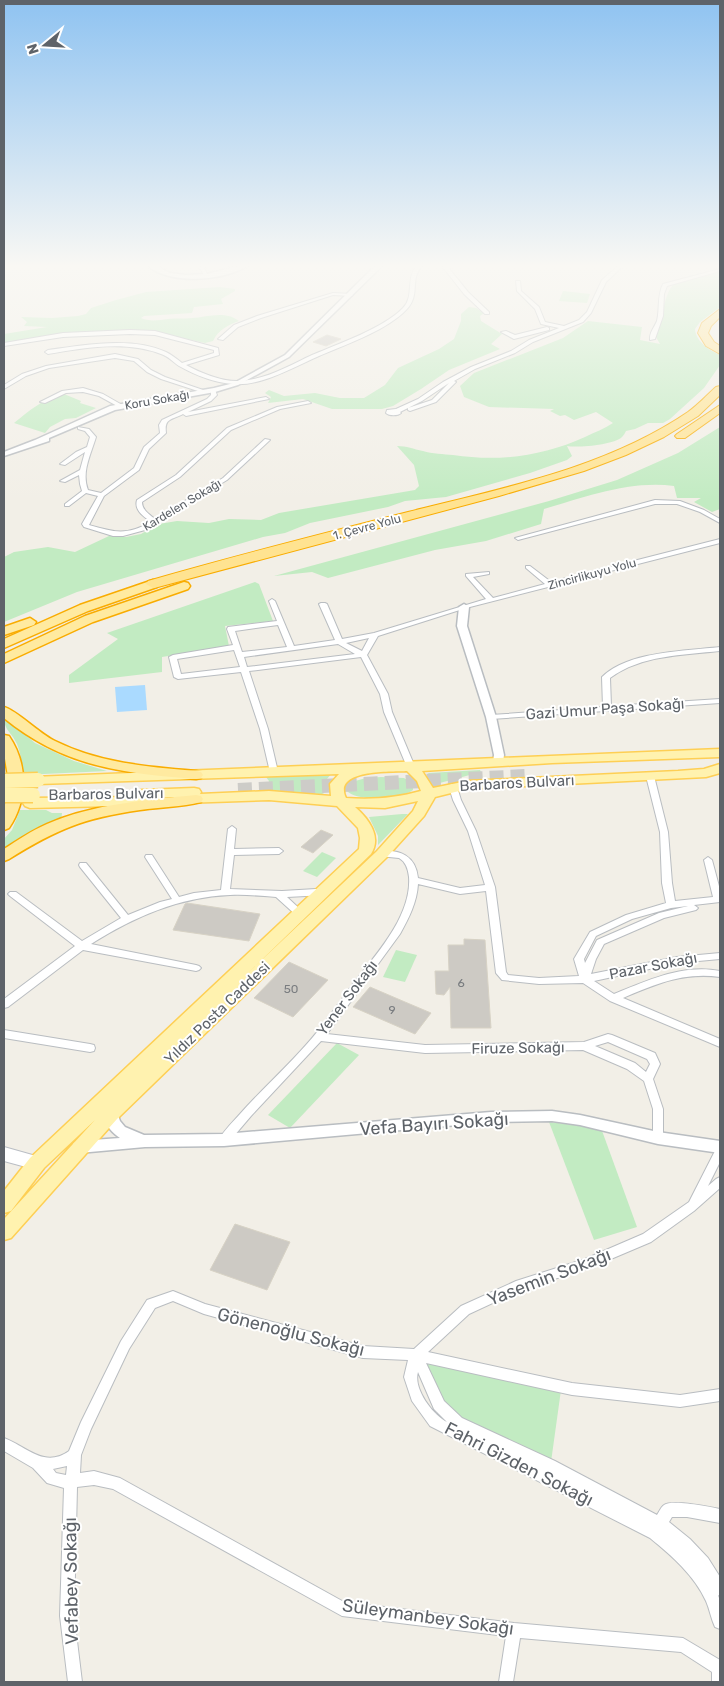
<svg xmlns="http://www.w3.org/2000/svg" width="724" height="1686" font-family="Rubik,sans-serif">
  <rect width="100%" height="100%" fill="#f2efe7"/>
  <g fill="#c2ebc2">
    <path d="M720,272V307L700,322L695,329C696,342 709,350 720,355V365L704,388L670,419L663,423H648L635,429L626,431C625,433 624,435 622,437C614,445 577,448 567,446L572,456L567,460L530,473L446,497L405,501L388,507L310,523L285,533L263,537L77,592L4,622V557L14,552L48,547L75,552L109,536L126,537L141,534L159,524L177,521L209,523L229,519L261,520L279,513L415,490L419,486L414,465L397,446C407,446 413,449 423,451C432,454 444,454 453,455C500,462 543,456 585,437C595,432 604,429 613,423L596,412L574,420L565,415L560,416L550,411L554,409L489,407L464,397L460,386L474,373L563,338L588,321L642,327L640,340L660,344L656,337C662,323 664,292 674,284Z"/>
    <path d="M220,287L235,289V291L221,299L223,304L194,307L192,313L144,316L141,318C150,322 159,320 168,319C176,318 184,319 192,318C207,317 225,310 239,321C228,325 218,330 213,341L205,343L151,331L76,332L4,343V334L47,327L24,326L27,322L21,317L52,318L78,316L86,314L91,308L116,300L146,292Z"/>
    <polygon points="563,291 590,294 587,303 559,301"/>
    <polygon points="469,307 476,308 484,313 480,316 481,321 502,334 491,344 500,349 449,370 421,389 393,406 382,409 332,409 303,399 268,403 271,397 265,393 269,390 284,396 315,393 340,398 364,398 385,385 398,368 439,349 454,339 461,321 461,314"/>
    <path d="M64,394L81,401L80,403L96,408L76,418L65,419L50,427L45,433L14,423C29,411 45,397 64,394Z"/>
    <path d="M720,427V509L712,512L694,502L701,498H677L674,486C631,480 585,497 544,509L541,524L486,541L435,550L328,578L312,572L274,576L549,501L617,480L678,453Z"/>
    <polygon points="255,582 259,584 273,621 225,626 229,646 162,657 162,672 69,683 69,675 118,639 107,633"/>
    <path d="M4,716L35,743L74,761L107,771L23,775C22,764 21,754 17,744C11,731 4,731 4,716Z"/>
    <polygon points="480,770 481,772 436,784 428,773"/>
    <polygon points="331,774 323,784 324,793 322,794 267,791 269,781 266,777"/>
    <path d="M381,777L404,778L413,784V790C402,799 357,802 347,791L348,783L366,778Z"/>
    <polygon points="20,810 46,810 52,813 62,813 61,821 27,836 4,851 4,839 12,830"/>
    <polygon points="402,814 408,814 378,845 378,836 369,817"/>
    <polygon points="322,852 336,858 317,877 303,871"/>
    <polygon points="396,950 417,955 405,982 383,977"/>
    <polygon points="337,1043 359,1055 290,1128 268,1115"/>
    <polygon points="549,1122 601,1128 637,1227 594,1240"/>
    <polygon points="423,1360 561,1390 551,1462 449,1415"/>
  </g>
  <polygon fill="#aadaff" points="145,685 147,710 117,712 115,687"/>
  <g fill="#cdcac4" stroke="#d7d2c5">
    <polygon points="327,335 341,339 326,346 313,342"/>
    <polygon points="321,830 333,835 313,853 301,847"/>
    <polygon points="187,903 260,914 249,941 173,930 185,904"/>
    <polygon points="464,939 485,940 491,1028 451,1028 450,987 444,995 436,994 435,971 449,971 448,945 464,945"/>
    <polygon points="289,962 328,980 293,1017 254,998"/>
    <polygon points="370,987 405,1002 431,1013 415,1034 353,1007"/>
    <polygon points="235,1224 290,1242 267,1290 210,1270"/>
  </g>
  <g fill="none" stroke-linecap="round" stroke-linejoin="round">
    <polyline stroke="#cdccc8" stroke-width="14" stroke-dasharray="14 7" stroke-linecap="butt" points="238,790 527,776"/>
    <g stroke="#b9bdc1" stroke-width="2">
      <g id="minor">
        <polygon points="201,266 206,266 204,268 208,276 204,275 200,268"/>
        <path d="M417,266H422C408,281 423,296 403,313C382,332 345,345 319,356C294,367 260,387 233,384C215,383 195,375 179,366C173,362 168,356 161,354C125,340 84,348 48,354L45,352L48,350C84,345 132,336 166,352C172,355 177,359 182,363L214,353V350L155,335L130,334L63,337L4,346V343L63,333L130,330L155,331L218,348L219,355L186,365C201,373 220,381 237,381C263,381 289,366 312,355C338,344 384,328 403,308C415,296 405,278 417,266Z"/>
        <polygon points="442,266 447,266 468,292 489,312 489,314 485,314 464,294"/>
        <path d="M618,266H623L606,282L591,313L583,322L533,342L515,353L475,369L454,381L456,382L436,402L410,411L408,410V408L400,412L401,413C398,416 389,416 386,413L387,410L396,409L418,399L443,382L471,367L511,351L529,340L559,328L541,324L535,309L517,291L516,281H520L521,291L539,307L545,322L564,326L579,320L587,312L602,280ZM449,383L432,400L408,408L422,401Z"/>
        <path d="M720,269V271L667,286L664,294L663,316L655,339L650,340C649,333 654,328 657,321C660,309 657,296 663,284Z"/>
        <polygon points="333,293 351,294 353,295 351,296 333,295 261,318 238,327 223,340 218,339 234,325 257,316"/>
        <polygon points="547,327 549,328 549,330 514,339 501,332 506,331 515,335"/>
        <polygon points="115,354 138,359 151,370 165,377 209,392 204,393 161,379 147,372 134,361 115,358 49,368 26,376 4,389 4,385 22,374 46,366"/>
        <polygon points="83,388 103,394 124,406 119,407 99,396 83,392 66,393 45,403 40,402 62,391"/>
        <path d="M211,390H215L217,395L211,401L188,412L266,397L269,399L186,416L183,414C172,420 164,418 166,433L149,449L139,470L104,496L89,525C114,532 126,536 151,522C143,516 134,510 137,500L176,475L227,428L277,407L308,401L311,403L280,409L231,430L180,477L142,502C142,510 149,514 155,519L223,478L265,439L270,440L227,480L145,530L123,536H113L84,527L82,524L98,496L86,493L69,506H65V504L82,491L80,484L79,475L65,482L60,481L80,470L85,452L65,465L60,464L76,452L87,447L90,437L85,431L78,429V427L89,429L96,437C91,454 81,472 88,490L101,493L134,468L144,447L160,433L159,425L162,420L207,399L211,395Z"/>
        <polygon points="655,500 680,501 704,510 720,519 720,523 700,512 677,504 655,504 518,540 515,538"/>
        <path d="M720,539V543L466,608L378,636L367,655L388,694L392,712L415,767L411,769L407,767L384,712L380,694L361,657L249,671L268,729L278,772L274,774L270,772L260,729L241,672L178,679L174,677L169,657L173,655L233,645L227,629L228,627L277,621L269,601L272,599L275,601L294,646L335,640L319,604L321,603H325L327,604L342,639L374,633L486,599L466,576V574L489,572V574L473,577L493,598L545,584L526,568V566H530L551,582ZM278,625L287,647L242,652L235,631ZM369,638L362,651L346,643ZM338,644L355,654L247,667L244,657ZM234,650L240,667L181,674L177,659Z"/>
        <path d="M720,647V651C683,655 641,655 610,678L611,706L720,699V703L491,719L487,717L491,715L603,707L602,677C628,651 686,651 720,647Z"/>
        <path d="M650,773L654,776L668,832L672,883L675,901L713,897L704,860L708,857L712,860L720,890V902L694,905L698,908L696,910L664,918L604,944L596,959L591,974L677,957L720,953V959L677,963L594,981L614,994C649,980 682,964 720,971V977C683,972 656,984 623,998L720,1039V1047L610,1001L583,983L539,984L502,980L496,973L486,891L460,894L418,884C417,902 409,918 400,934L327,1034L425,1045L584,1042L608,1034L612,1035L655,1053L660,1064L653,1079L663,1109V1138L662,1141L658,1142L654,1141L653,1138V1109L644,1081L627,1069L583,1050L425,1053L321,1041L251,1116L228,1143L224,1144L220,1143L219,1140C224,1130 233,1122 240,1114C261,1090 285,1069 306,1045C323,1026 337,1006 352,985C375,956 412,916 409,877C408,869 406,862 399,858L379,856L378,854L379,852C399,848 416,856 418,878L460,888L485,885L468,831L453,800L449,787L450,785L453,784L457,787L461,800L476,831L495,887L506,972L508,975L539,978L579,976L574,959L590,932L626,915L666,903L662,883L660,832L646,776ZM688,906L659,913L597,940L585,963L584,959L596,936L632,919L671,908ZM608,1042L647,1059L650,1064L646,1072L635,1063L595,1046Z"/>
        <path d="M232,826L236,829L234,849L279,848L283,851L279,854L234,855L230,889L282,891L316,889L325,891L327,893L325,895L287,897L303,912L305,914L300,917L297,916L276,897C260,896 245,894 230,895C179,897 134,917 91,944L196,965L199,966L201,968L199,970L196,971L83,950L8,1007L4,1008V999L75,946L10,896L8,894L10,892H16L82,941L121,918L80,867L79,865L80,863H86L128,915L160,902L172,899L145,857L146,855H152L179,897L194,893L221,890L228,829Z"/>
        <polygon points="4,1030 90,1044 94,1045 95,1048 94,1051 90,1052 4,1038"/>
        <path d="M720,1148V1162L708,1186L716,1179L720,1177V1188L694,1211L651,1242L592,1267L523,1289L469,1314L428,1352L572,1383L680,1395L720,1389V1401L680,1407L572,1395L426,1363L444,1401L462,1418L555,1461L657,1515C659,1512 661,1507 664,1505C672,1499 710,1507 720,1509V1523L687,1517H672L669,1522L690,1539L708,1558L720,1577V1596L718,1595L720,1601V1629L715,1627C711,1619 710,1610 706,1601C694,1575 672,1556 650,1538L430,1426L412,1401L404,1377L408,1360L363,1358L204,1314L173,1301L155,1308L129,1349L91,1429L81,1455L80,1473L94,1471L120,1478L344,1602L514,1623L683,1638L720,1660V1682H712V1672L681,1652L520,1638L513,1682H499L506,1636L342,1616L113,1489L94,1485L77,1487L74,1616L82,1682H68L60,1616L64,1488L47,1483L33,1468L4,1451V1438C26,1446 44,1469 69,1451L81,1422L121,1341L147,1300L173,1291L205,1304L363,1346L414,1349L461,1306L516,1281L585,1259L643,1234L689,1202L716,1149ZM418,1372L434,1409L447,1422C433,1415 413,1389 418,1372ZM67,1466L66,1475L56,1473L53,1469Z"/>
      </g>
    </g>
    <g stroke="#b9bdc1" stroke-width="3">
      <g id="tertiary">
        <path d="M148,266H156L170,273L186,275L207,274L238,266H247C223,281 171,285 148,266Z"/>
        <polygon points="375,266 382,266 289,357 238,385 215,392 115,410 49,438 49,441 4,456 4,452 35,440 110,406 214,388 234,383 285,355"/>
        <polygon points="464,604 469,607 467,626 496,717 504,755 503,762 498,765 493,762 494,755 486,717 457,626 459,607"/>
        <path d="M111,1109L116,1110L120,1121L125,1127L144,1135L224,1134L491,1112L552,1111L580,1115L658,1132L720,1141V1153L658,1144L580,1125L552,1121L491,1122L224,1146L145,1147L79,1153L74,1151L72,1147L74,1143L79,1141L120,1138C111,1132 101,1121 106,1110Z"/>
      </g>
    </g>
    <g stroke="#babec4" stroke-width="2">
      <polygon id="secondary" points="4,1147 43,1158 46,1163 43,1168 37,1170 4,1161"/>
    </g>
    <g stroke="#fecf54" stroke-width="3">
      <path id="primary" d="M720,749V757L552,763L422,771L433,788L467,781L678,771L704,769L720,764V773L706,777L467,789L435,797L424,816L387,857L117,1119L11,1238L4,1240V1219L95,1120L44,1168L11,1211L4,1213V1191L30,1158L359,849L360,838L358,828L337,806L269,800L183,803L178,802L176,799L177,797L160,798L162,801L160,804L155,805L30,808L25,806L23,803L25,800L30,798L137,797L135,794L137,791L142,790L194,788L199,789L201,792L200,794L269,791L331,796L330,784L339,774L38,784L33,783L31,780L33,777ZM407,771L417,781L421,791C396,798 372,800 346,798C332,769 391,772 407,771ZM418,801L413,811L377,851L248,973L371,854C382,837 369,819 355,807L385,808Z"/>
    </g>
    <g stroke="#f9ac00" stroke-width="3">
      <g id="trunk">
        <polygon points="153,580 157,581 159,584 157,587 88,611 4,648 4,639 80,605"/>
        <polygon points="184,582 188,583 190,586 188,589 93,622 4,663 4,654 85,616"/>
        <polygon points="30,618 36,622 34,625 4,635 4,627"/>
        <path d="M4,707C16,710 40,734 55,741C99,763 147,767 196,771L201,772L203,775L201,778L196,779C121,773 64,767 4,718Z"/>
        <path d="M4,735L9,736C28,764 28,800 9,828L4,830V810L9,782L4,753Z"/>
        <path d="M196,795L201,796L203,799L201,802C182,807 160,807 140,810C84,818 57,829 9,859L4,861V849C18,840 31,831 47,824C93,804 146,800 196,795Z"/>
      </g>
    </g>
    <g stroke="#f9ac00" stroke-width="2">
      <g id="motorway">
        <polygon points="720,309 720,317 711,326 708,333 714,342 720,346 720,354 706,346 698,333 702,323"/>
        <path d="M720,386V395L698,416L664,437L626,455L584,471L499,496L158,587L153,588L146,584L148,581C234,556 321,534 408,512C503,488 606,468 688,412C698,405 707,395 716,387Z"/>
        <polygon points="720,405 720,413 685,438 677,438 675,436 677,434"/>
      </g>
    </g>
    <use href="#minor" fill="#fff" fill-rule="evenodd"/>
    <use href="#tertiary" fill="#fff" fill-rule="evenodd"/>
    <use href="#secondary" fill="#fff" fill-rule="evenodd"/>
    <use href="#primary" fill="#fff2af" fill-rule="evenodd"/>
    <use href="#trunk" fill="#ffeaa0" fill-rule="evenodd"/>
    <use href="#motorway" fill="#ffe391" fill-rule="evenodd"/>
    <g stroke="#fecf54" stroke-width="17" stroke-linecap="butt">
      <g id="primary-bridge">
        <polyline points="4,781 38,780"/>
        <polyline points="4,795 33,795"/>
      </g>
    </g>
    <use href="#primary-bridge" stroke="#fff2af" stroke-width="14"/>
  </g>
  <linearGradient id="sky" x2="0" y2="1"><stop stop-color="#8fc3f1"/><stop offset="0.53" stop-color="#f9f8f4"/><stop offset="1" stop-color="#f9f8f4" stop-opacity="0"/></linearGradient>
  <rect width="724" height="502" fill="url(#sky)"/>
  <g text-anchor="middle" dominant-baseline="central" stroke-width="4" stroke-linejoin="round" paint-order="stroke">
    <g font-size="12" fill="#5e6369" stroke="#fff">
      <text transform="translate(157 400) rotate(-10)">Koru Sokağı</text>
      <text transform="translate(182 505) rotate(-31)">Kardelen Sokağı</text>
      <text transform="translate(367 527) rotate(-15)">1. Çevre Yolu</text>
      <text transform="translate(592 574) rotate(-15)">Zincirlikuyu Yolu</text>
    </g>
    <g font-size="12" fill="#7a7d80">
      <text x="461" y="983">6</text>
      <text x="291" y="989">50</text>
      <text x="392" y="1010">9</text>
    </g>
    <g font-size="15" fill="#5e6369" stroke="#fff">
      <text transform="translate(605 709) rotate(-4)">Gazi Umur Paşa Sokağı</text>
      <text transform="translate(517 783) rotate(-3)">Barbaros Bulvarı</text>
      <text transform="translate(106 794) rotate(-1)">Barbaros Bulvarı</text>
      <text transform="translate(653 966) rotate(-11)">Pazar Sokağı</text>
      <text transform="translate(347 998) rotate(-53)">Yener Sokağı</text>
      <text transform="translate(217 1013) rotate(-44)">Yıldız Posta Caddesi</text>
      <text transform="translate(518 1048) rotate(-1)">Firuze Sokağı</text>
    </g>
    <g font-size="18" fill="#5e6369" stroke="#fff">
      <text transform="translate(434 1124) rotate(-4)">Vefa Bayırı Sokağı</text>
      <text transform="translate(549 1277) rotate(-21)">Yasemin Sokağı</text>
      <text transform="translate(291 1332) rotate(14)">Gönenoğlu Sokağı</text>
      <text transform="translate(519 1464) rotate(27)">Fahri Gizden Sokağı</text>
      <text transform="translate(71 1581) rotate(-91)">Vefabey Sokağı</text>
      <text transform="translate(428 1617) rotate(8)">Süleymanbey Sokağı</text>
    </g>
  </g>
  <rect width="724" height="1686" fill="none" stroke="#5e6369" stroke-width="10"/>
  <g transform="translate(45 45) rotate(252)" stroke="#ffffff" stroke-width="4" paint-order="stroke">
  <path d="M0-4L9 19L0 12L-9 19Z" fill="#5e6369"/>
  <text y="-8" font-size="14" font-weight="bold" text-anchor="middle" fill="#5e6369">N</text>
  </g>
</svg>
